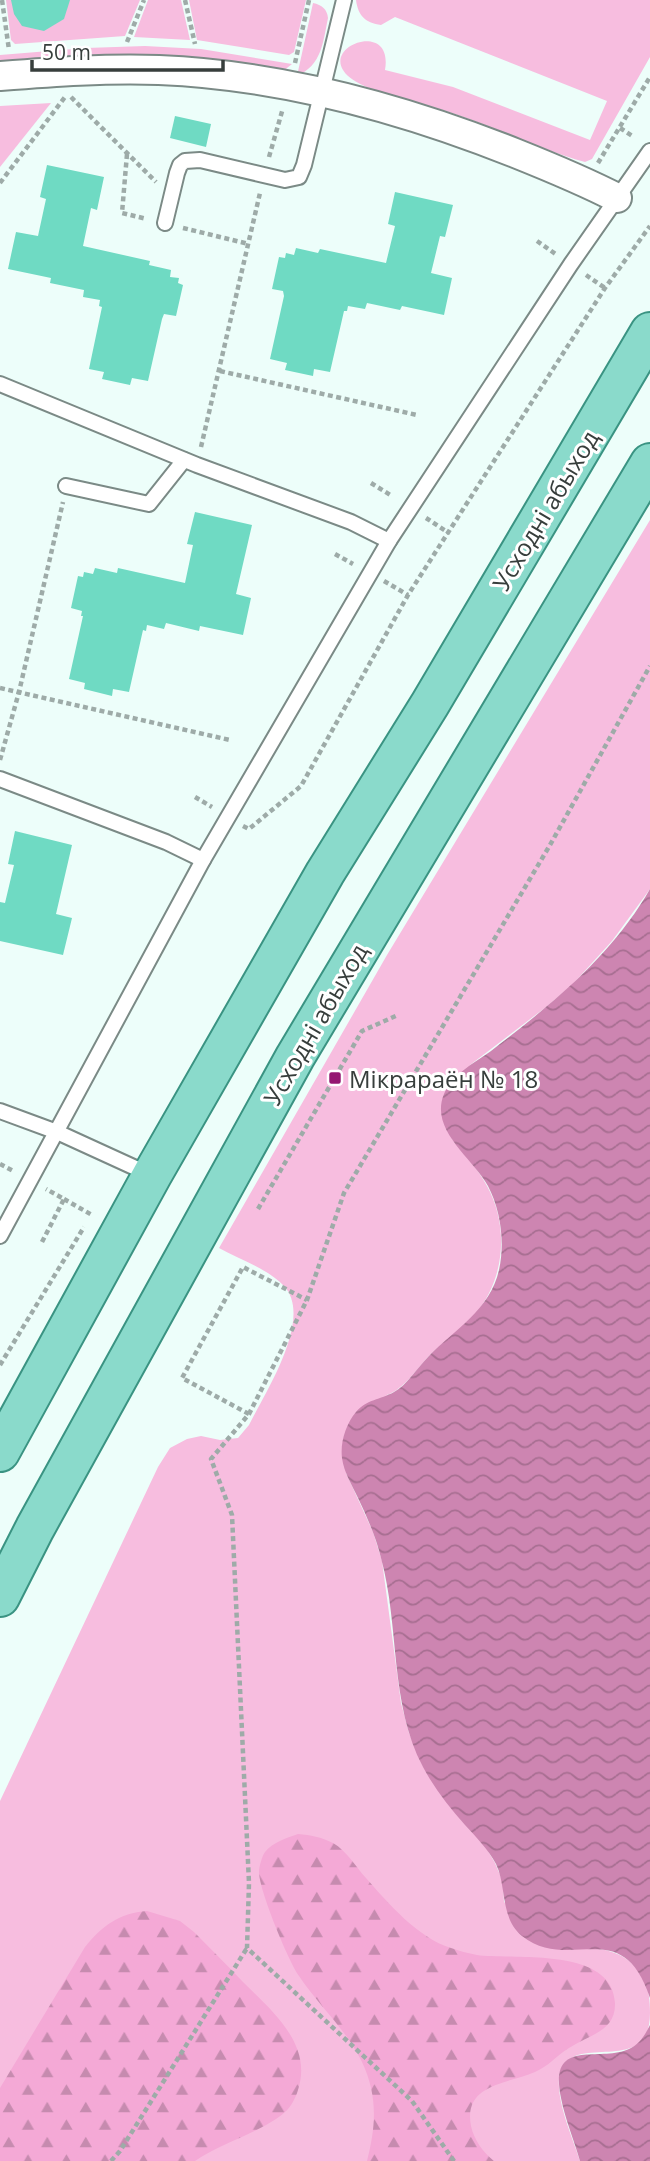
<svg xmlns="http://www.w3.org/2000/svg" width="650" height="2161" font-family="'Open Sans',sans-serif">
  <defs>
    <pattern id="forest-firs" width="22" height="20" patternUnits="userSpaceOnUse" patternTransform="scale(1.75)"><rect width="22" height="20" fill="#f4a9d6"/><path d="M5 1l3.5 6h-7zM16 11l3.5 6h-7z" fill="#c68baf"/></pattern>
    <pattern id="water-waves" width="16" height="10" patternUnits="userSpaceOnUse" patternTransform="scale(1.75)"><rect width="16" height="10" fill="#cd85b1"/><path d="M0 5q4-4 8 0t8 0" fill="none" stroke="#a76e91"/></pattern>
  </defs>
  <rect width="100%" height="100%" fill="#edfefa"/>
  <g fill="#f7bddf">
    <polygon points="6,0 140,0 125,36 15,44 11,40"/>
    <polygon points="148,0 181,0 190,40 134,37"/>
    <polygon points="189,0 306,0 294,52 289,55 197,40"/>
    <path d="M356,0H650V57L592,159L585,162C549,152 515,136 480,123C449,111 416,102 384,93C280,63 396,7 385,70L453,87L590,140L607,101L395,17L381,25C366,23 358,16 356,0Z"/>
    <path d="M313,3C322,5 327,9 328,18C323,42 322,65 297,76Z"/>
    <polygon points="145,46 201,49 292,64 282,72 209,60 150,56 0,63 0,55 86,48"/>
    <polygon points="51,103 0,167 0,106"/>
    <path d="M650,520V889L612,941L572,985L546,1007L470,1065L452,1139C464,1154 478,1169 487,1186C509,1226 505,1277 477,1312C465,1328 447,1339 433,1352C418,1366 406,1388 387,1395L346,1473L373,1532L382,1561L401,1703L409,1733L423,1766L462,1821L485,1846L495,1863L503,1882L504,1902C519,1913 548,1941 563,1948C569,1951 578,1948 584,1948C609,1948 630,1955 643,1977C649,1988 650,2001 650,2013C650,2079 572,2030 560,2073C554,2097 573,2138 580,2161H0V1801L158,1467L170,1448L187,1439L201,1436L220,1440L238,1438L249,1425C265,1393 314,1318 284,1286C268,1269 239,1259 219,1248L387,955Z"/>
  </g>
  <g fill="url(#forest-firs)">
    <path d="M298,1834C311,1835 321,1837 333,1843C347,1851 355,1866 366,1878C388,1903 418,1938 451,1948C459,1951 468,1953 477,1955C514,1960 612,1946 615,2003C616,2032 588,2035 569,2048C556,2056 549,2066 535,2072C507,2084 463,2084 471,2126C474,2140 483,2152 494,2161H367C376,2126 378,2096 362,2062C346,2029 319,2006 299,1976C288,1960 259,1890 259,1872C259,1867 262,1856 265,1852C273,1842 287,1838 298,1834Z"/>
    <path d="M147,1911L180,1921L194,1932C210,1948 227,1965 243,1982C272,2011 313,2044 298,2090C296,2097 291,2107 285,2112C264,2131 221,2143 195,2161H0V2088L85,1947C102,1926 119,1913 147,1911Z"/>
  </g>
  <g fill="url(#water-waves)">
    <path d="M650,889V1998C622,1913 570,1974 522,1936C500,1918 507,1887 496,1864C488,1849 476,1837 465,1825C449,1807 434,1788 423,1767C389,1702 400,1627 381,1558C376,1537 367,1517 358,1498C352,1485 344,1473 342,1458C340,1442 346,1424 356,1412C367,1399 380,1400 394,1392C407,1385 417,1368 428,1357C455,1329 490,1310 499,1270C505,1243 501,1211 488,1186C473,1158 429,1130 444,1094C453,1074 474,1063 491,1051C510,1036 529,1022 547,1006C586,974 625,933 650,889Z"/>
    <path d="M650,2025V2161H580C574,2140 565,2119 561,2098C548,2036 599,2063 629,2049C640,2044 645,2035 650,2025Z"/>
  </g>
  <g fill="#6fdac3">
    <polygon points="11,0 70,0 64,19 44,31 22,26 14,14"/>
    <polygon points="175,116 211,124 206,147 170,138"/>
    <polygon points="47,165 104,177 97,210 91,208 83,246 150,261 149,265 171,270 170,277 179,278 178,283 183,285 176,316 164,314 162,319 148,381 132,378 130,385 102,379 104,372 89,369 102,307 99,306 100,300 83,297 84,290 50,283 51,278 8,269 16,232 38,236 46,199 40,197"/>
    <polygon points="395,192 453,205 445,237 440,236 431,273 452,278 444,315 402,306 400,310 367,303 365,309 348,306 347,311 344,311 330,372 314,369 313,376 285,370 287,363 270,359 284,296 283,291 272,289 279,257 285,258 286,253 294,255 296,248 318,253 320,249 386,263 395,226 388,224"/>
    <polygon points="195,512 252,525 236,594 251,598 243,635 200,626 199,631 166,623 164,629 147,625 146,631 143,630 129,692 113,689 112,696 84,689 85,683 69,679 83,616 81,616 82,611 71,608 78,576 83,577 84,572 93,574 95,568 117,573 118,568 185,583 193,545 187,544"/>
    <polygon points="15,831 72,845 56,914 72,918 63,955 0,941 0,902 5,903 14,865 8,864"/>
  </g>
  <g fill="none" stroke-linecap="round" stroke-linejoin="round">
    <g stroke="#7b8a86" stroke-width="18">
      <g id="lane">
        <polyline points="165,223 177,173 180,165 185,161 200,160 285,180 299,177 304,165 344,0"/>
        <polyline points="0,384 197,465 351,522 389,541"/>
        <polyline points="66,486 149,504 184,460"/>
        <polyline points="0,779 166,842 203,860"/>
        <polyline points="0,1111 57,1132 151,1175"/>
        <polyline points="0,1236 203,860 389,541 571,264 650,151"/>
      </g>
    </g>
    <g stroke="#7b8a86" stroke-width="32">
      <path id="street" d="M0,76C53,72 106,68 159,70C282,75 402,108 515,153C550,167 584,181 617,198"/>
    </g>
    <g stroke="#3a9382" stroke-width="42">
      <g id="primary">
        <polyline points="0,1452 152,1175 325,873 430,704 650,332"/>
        <polyline points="0,1597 35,1528 295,1057 650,463"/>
      </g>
    </g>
    <g stroke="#9eaba8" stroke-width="4.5" stroke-dasharray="5 3.5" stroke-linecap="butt">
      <polyline points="2,0 9,50"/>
      <polyline points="185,0 195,44"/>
      <polyline points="127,42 144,0"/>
      <polyline points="295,63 309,0"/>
      <polyline points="71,97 156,182"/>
      <polyline points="620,128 634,137"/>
      <polyline points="127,154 122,213 147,219"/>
      <polyline points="269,157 283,108"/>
      <polyline points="598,163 650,77"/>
      <polyline points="0,183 65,97"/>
      <polyline points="183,228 249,244"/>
      <polyline points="537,241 557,255"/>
      <polyline points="586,275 605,288"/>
      <polyline points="220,371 417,415"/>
      <polyline points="201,447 260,193"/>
      <polyline points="371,483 392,496"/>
      <polyline points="426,518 449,533"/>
      <polyline points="335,554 353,564"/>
      <polyline points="384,581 408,595"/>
      <polyline points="0,688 230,740"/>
      <polyline points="0,760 19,692 63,502"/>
      <polyline points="195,797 212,807"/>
      <polyline points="243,826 249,829 301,786 408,595 605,288 650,226"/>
      <polyline points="0,1164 15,1172"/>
      <polyline points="64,1199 92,1215 91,1216"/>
      <polyline points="258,1209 362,1031 398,1015"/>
      <polyline points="42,1242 64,1199 46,1189"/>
      <polyline points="0,1365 84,1227"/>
      <polyline points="249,1414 182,1378 243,1267 307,1300"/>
      <polyline points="111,2161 120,2151 247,1948"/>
      <polyline points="454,2161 412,2101 247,1948 249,1883 232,1515 211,1459 249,1414 307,1300 344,1193 550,845 650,666"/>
    </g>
    <use href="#lane" stroke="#fff" stroke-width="14"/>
    <use href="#street" stroke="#fff" stroke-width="28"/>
    <use href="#primary" stroke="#8adacb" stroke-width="38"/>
  </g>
  <rect fill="#941771" stroke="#fff" stroke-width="2.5" x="328" y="1071" width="14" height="14" rx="3.5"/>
  <g text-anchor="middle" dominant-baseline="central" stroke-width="6" stroke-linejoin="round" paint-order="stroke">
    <g font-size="24" fill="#373e3c" stroke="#fff">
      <text transform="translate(545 510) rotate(-59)">Усходні абыход</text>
      <text transform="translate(315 1024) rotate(-60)">Усходні абыход</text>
    </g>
    <g font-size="24" fill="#373e3c" stroke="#fff" text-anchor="start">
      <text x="349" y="1078">Мікрараён № 18</text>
    </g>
  </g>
  <path d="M32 60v10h191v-10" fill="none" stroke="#373e3c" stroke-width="3.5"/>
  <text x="42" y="60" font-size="21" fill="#373e3c" stroke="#ffffff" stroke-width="5" paint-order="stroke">50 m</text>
</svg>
